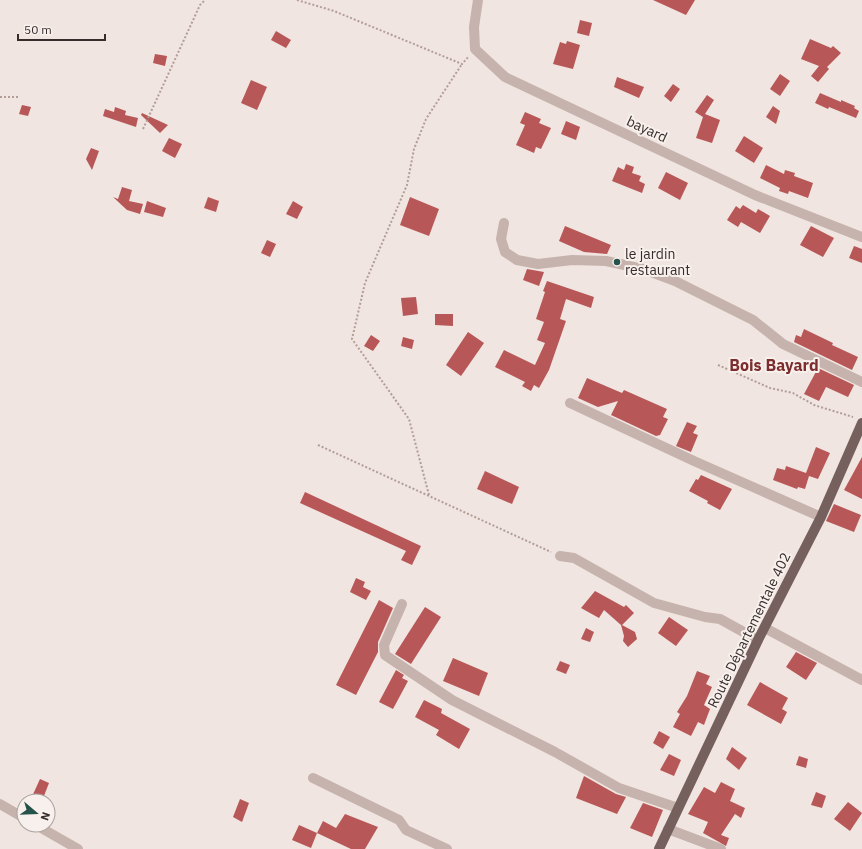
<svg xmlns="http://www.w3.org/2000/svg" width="862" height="849" font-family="'IBM Plex Sans',sans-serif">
  <rect width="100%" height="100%" fill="#f0e5e0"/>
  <g fill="#b85757">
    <polygon points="653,0 695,0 686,15"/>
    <polygon points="580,20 592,23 589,36 577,33"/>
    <polygon points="276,31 291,40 286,48 271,40"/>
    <polygon points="810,39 831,48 833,46 841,53 827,67 829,69 818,82 811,76 819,66 801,59"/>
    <polygon points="567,41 580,45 573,69 553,64 560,42 566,44"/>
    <polygon points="155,54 167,56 165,66 153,63"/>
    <polygon points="780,74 790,81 780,96 770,89"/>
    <polygon points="617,77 644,87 639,98 614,87"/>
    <polygon points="251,80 267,87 257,110 241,103"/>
    <polygon points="673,84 680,89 671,102 664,96"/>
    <polygon points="820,93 841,102 841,100 855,106 854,108 859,111 856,118 829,107 828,109 815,103"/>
    <polygon points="707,95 714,100 705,114 720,120 712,143 696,138 703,117 695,112"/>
    <polygon points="22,105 31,107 28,116 19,114"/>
    <polygon points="773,106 780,111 776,124 766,117"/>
    <polygon points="115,107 126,111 125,115 138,118 136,127 103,116 105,109 114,112"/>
    <polygon points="525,112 541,119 539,123 551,128 541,149 536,147 534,153 516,145 525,125 520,123"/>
    <polygon points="142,113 168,125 160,133 141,115"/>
    <polygon points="566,121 580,127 576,140 561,134"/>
    <polygon points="744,136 763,148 754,163 735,151"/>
    <polygon points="169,138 182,144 175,158 162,151"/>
    <polygon points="91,148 99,151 92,170 86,159"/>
    <polygon points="626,164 634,167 632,173 641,176 639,181 645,184 642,193 612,181 618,167 624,170"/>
    <polygon points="766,165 784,174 785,170 795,173 794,176 813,183 808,198 789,191 788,194 779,191 780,188 760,178"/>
    <polygon points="666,172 688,183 680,200 658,188"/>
    <polygon points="122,187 132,190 129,201 143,204 140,214 127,210 113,197 118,199"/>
    <polygon points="208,197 219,201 216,212 204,208"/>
    <polygon points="410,197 439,209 429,236 400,225"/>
    <polygon points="147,201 166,208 163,217 144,212"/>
    <polygon points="293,201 303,207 297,219 286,214"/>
    <polygon points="743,205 756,213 758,209 770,216 760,233 741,222 738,227 727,220 736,206 740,209"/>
    <polygon points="565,226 611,245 607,254 584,252 559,241"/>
    <polygon points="811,226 834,238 823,257 800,245"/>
    <polygon points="267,240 276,244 270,257 261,253"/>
    <polygon points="854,246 862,249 862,263 849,258"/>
    <polygon points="527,269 544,272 539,286 523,280"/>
    <polygon points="547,281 594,297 591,308 566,299 560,319 566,321 549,370 539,388 534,385 531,391 522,386 525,382 495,367 504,350 535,365 545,343 537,340 544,322 536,319 545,292 543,291"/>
    <polygon points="416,297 418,314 403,316 401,298"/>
    <polygon points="435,314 453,314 453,326 435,325"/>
    <polygon points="804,329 833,343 832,345 858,357 852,370 794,342 796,335 801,337"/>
    <polygon points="468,332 484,343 461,376 446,365"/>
    <polygon points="371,335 380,341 373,351 364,346"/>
    <polygon points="403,337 414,340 412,349 401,346"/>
    <polygon points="818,368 854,385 848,397 826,387 819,401 804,394"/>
    <polygon points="587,378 622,393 624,390 667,409 663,417 668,419 660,435 656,436 611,415 618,401 598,407 578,398"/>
    <polygon points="687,422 697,426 693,433 698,435 691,452 676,446"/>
    <polygon points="816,447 830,453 818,479 809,476 805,489 798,487 797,489 773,480 777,468 785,470 786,466 806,473"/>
    <polygon points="862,457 862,499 844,490"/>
    <polygon points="485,471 519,487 512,504 477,489"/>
    <polygon points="701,475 732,489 720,510 707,503 708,501 689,491 696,479 698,480"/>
    <polygon points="305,492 421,546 412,565 401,560 406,551 300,503"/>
    <polygon points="834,504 861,515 854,532 826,521"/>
    <polygon points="356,578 365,582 363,587 371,591 366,600 350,592"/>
    <polygon points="595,591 624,607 626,605 634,613 622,625 635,632 637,639 628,647 623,641 624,636 621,625 604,610 599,618 581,608"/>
    <polygon points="379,600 393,608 378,642 378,652 356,695 336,685"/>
    <polygon points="425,607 441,617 411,664 395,654"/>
    <polygon points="669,617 688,630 676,646 658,633"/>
    <polygon points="586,628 594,632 590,642 581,639"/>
    <polygon points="796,652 817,663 806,680 786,667"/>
    <polygon points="453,658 488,673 479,696 443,681"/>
    <polygon points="560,661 570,665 566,674 556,670"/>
    <polygon points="396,670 404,675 402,678 408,681 393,709 379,702"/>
    <polygon points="697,671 710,676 706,684 712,687 704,705 710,709 704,725 698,722 691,736 673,727 680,714 677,712 687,696"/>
    <polygon points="760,682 788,698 782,709 787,712 781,724 747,705"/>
    <polygon points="424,700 442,709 441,713 470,729 459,749 436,735 439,730 415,717"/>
    <polygon points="659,731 670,737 663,749 653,743"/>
    <polygon points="732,747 747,758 739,770 726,759"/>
    <polygon points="669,754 681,760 674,776 660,770"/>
    <polygon points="799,756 808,759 806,768 796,765"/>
    <polygon points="584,776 616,794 626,797 617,814 576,798"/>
    <polygon points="40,779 49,783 42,801 30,801"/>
    <polygon points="721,782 735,789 730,801 745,808 741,818 735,814 721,835 729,838 726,846 703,833 708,822 688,814 704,787 715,793"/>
    <polygon points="816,792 826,796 822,808 811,805"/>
    <polygon points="240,799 249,803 242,822 233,817"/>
    <polygon points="848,802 862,813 850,831 834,819"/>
    <polygon points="643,803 663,810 652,837 630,828"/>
    <polygon points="345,814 378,827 365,849 351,849 317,833 323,821 336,828"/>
    <polygon points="299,825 317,833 311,848 292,840"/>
  </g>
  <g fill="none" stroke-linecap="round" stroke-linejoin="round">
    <g stroke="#b39d97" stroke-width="2" stroke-dasharray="2 2" stroke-linecap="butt">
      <polyline points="297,0 334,11 462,64 469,56"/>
      <polyline points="0,97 19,97"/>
      <polyline points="143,129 200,5 205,0"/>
      <polyline points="718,365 770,388 793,393 814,405 853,417"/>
      <polyline points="318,445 551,552"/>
      <polyline points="429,495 409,419 352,339 365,283 407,185 414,149 426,119 462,64"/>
    </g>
    <g stroke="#c7b3ad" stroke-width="10">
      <polyline points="478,0 474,27 475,49 505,77 755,195 862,237"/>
      <polyline points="504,223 501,239 505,252 517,260 538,264 572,260 606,261 643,269 675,281 753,320 783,344 862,382"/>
      <polyline points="570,403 694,461 821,517"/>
      <polyline points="560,556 574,558 654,603 705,617 720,619 758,640"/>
      <polyline points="402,604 384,645 385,655 452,700 555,752 619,788 678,808"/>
      <polyline points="765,628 862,680"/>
      <polyline points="313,778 399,820 406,830 447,849"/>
      <polyline points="0,804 24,818"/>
      <polyline points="36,825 78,849"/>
      <polyline points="668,829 721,849"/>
    </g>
    <polyline stroke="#76605e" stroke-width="10" points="659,849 758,640 821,517 862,423"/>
  </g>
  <circle fill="#25534b" stroke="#f8f0ec" stroke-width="1.5" cx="617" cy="262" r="4"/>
  <g text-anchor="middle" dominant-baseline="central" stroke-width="4" stroke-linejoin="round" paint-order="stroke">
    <g font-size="14" fill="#362c2b" stroke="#f8f0ec">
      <text transform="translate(647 129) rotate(25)">bayard</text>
      <text transform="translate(749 630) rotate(-64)">Route Départementale 402</text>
    </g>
    <g font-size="14" fill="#362c2b" stroke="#f8f0ec" text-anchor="start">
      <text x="625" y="254">le jardin<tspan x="625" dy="16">restaurant</tspan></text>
    </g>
    <g font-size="16" font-weight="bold" fill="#7c2d2e" stroke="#f8f0ec">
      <text x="774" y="365">Bois Bayard</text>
    </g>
  </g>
  <g transform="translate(36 813) rotate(109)"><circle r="19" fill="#f8f0ec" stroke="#aaa29f"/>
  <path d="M0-3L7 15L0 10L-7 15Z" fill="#25534b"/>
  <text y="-6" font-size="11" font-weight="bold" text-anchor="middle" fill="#362c2b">N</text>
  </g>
  <path d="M18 34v6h87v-6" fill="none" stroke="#362c2b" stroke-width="2"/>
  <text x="24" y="34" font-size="12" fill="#362c2b" stroke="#f8f0ec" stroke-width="3" paint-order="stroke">50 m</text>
</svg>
